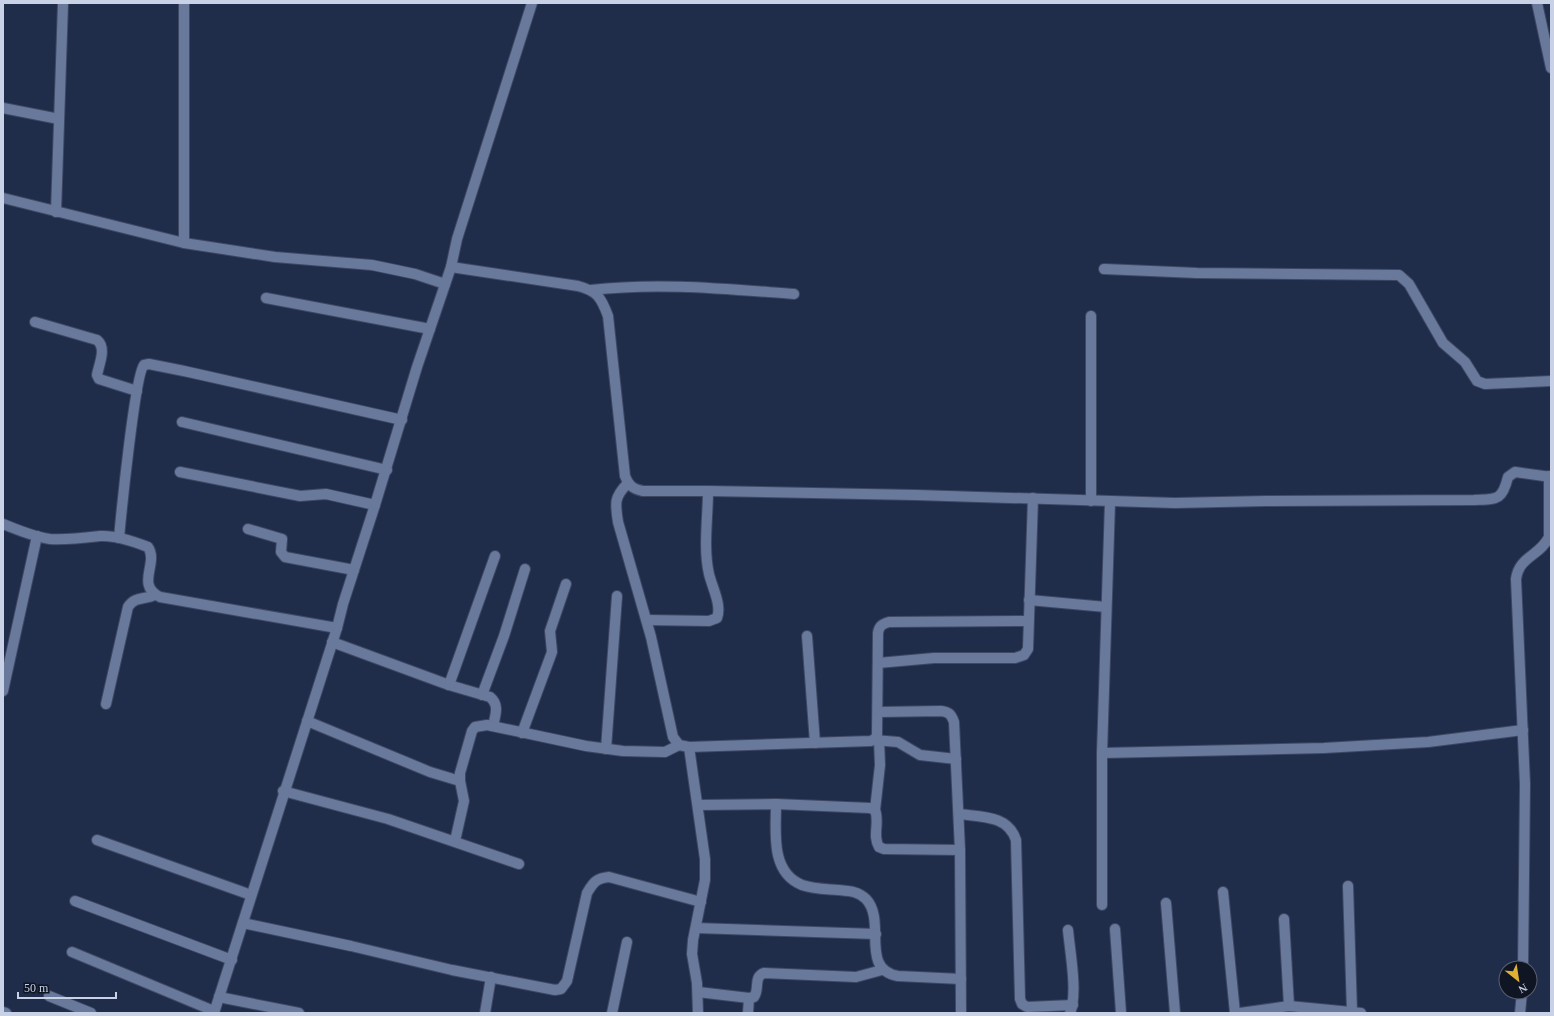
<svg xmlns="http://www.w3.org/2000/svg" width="1554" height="1016" font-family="Georgia,serif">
  <rect width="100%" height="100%" fill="#1f2c4a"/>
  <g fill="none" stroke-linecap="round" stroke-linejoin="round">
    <g stroke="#3e4863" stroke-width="12">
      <g id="minor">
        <polyline points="1537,3 1551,68"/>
        <polyline points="3,108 59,119"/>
        <polyline points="3,198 184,243 275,257 372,265 415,274 445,284"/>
        <polyline points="56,212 63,3"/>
        <polyline points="184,243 184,3"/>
        <path d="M451,267L578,286C597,291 601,297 608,316L625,476C629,486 633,489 643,491H708L916,495L1175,503L1266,501L1474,500C1497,499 1502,501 1508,477L1515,472L1551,477"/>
        <polyline points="1104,269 1197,273 1399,275 1409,284 1443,343 1465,362 1477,381 1485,384 1551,381"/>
        <path d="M591,290C659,282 726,289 794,294"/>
        <polyline points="266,298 430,329"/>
        <path d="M35,322L97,340C107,348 99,364 97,375L99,379L137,391"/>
        <polyline points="182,422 387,470"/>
        <polyline points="180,472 300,496 326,494 375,505"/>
        <path d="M628,483C614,497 615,503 618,522L651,637L671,728L673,737L679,745L689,747L871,741L876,738L877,735L878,633C879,626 882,624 889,622L1028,621"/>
        <polyline points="1091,501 1091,316"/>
        <path d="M3,524C18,530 34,537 50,539C67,540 83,538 100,536C115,535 133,541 148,547C159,563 135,585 160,597L337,628"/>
        <polyline points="248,529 282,539 281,552 285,557 354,570"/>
        <path d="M119,538C121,516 135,374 144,365L149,364L184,371L402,420"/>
        <polyline points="1029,600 1106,607"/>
        <path d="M647,620L709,621L717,618C722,605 712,587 709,574C703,548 708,517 708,491"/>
        <polyline points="807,636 815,743"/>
        <path d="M332,642L449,685L490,697C500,705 495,716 493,726"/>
        <polyline points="878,663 934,658 1015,658 1024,655 1028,649 1033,498"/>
        <polyline points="449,685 495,556"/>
        <polyline points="3,691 37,536"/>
        <polyline points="482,695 504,636 525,569"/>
        <path d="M106,704L128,607C135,596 144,600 155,595"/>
        <path d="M878,712L941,711C949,712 951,714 954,722L960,850L961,1013"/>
        <polyline points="307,721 430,772 460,781"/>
        <polyline points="522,733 552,652 550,631 566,584"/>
        <polyline points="874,740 898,742 920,755 956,759"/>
        <polyline points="689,747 705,859 705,880 693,940 692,954 697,983 698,1013"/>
        <polyline points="606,749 617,596"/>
        <polyline points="1102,753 1324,748 1428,742 1523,730"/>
        <polyline points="283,791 388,819 519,864"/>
        <path d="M776,804C776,832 770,872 802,885C813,889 827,889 838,890C849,891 858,891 866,899C887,921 859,969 898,976L961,979"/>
        <path d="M698,805L776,804L870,808L875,810C880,822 872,836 879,847L884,849L960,850"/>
        <polyline points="875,810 880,765 879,740"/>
        <path d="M959,814C981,817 1008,815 1016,840L1020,999L1022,1004L1027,1007L1073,1005"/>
        <polyline points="97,840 251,895"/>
        <polyline points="455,841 464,801 460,781 460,773 472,731 475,727 487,725 586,746 623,751 665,752 679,745"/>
        <polyline points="1348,886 1352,1012"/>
        <polyline points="1223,892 1235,1013"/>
        <polyline points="75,901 232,960"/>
        <polyline points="1166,903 1175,1013"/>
        <polyline points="1102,905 1102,753 1110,502"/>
        <polyline points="1284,919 1289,1006"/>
        <path d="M243,923L351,946L452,970L555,990L561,989L567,981L587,893C593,883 596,878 609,877L701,902"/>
        <polyline points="696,928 876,934"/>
        <polyline points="1115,929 1121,1013"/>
        <path d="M1068,930C1070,952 1078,994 1070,1013"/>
        <polyline points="72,952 214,1011"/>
        <path d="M1523,968L1525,784L1516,579C1519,556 1540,556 1549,537V476"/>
        <path d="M698,992L749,998L754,997C760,989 753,977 764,973L856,977L882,970"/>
        <polyline points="49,996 91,1013"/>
        <polyline points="219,997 299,1013"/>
        <polyline points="3,1012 6,1013"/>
        <polyline points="214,1013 337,628 343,604 375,505 417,367 451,267 457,239 532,3"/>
        <polyline points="485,1013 491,977"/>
        <polyline points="612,1013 627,942"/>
        <polyline points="748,1013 749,998"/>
        <polyline points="1240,1013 1289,1006 1361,1013"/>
        <polyline points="1520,1013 1522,992"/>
      </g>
    </g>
    <use href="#minor" stroke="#69799c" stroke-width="10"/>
  </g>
  <rect width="1554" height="1016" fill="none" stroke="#c8d1e5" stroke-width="8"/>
  <g transform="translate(1518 980) rotate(150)"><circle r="19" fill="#0f1523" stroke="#596071"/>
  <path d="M0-3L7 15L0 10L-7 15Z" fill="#e0b034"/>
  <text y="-6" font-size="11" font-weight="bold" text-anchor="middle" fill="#c8d1e5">N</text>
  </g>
  <path d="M18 992v6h98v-6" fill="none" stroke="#c8d1e5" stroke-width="2"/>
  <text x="24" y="992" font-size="12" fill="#c8d1e5" stroke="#0f1523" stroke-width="3" paint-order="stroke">50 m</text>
</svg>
